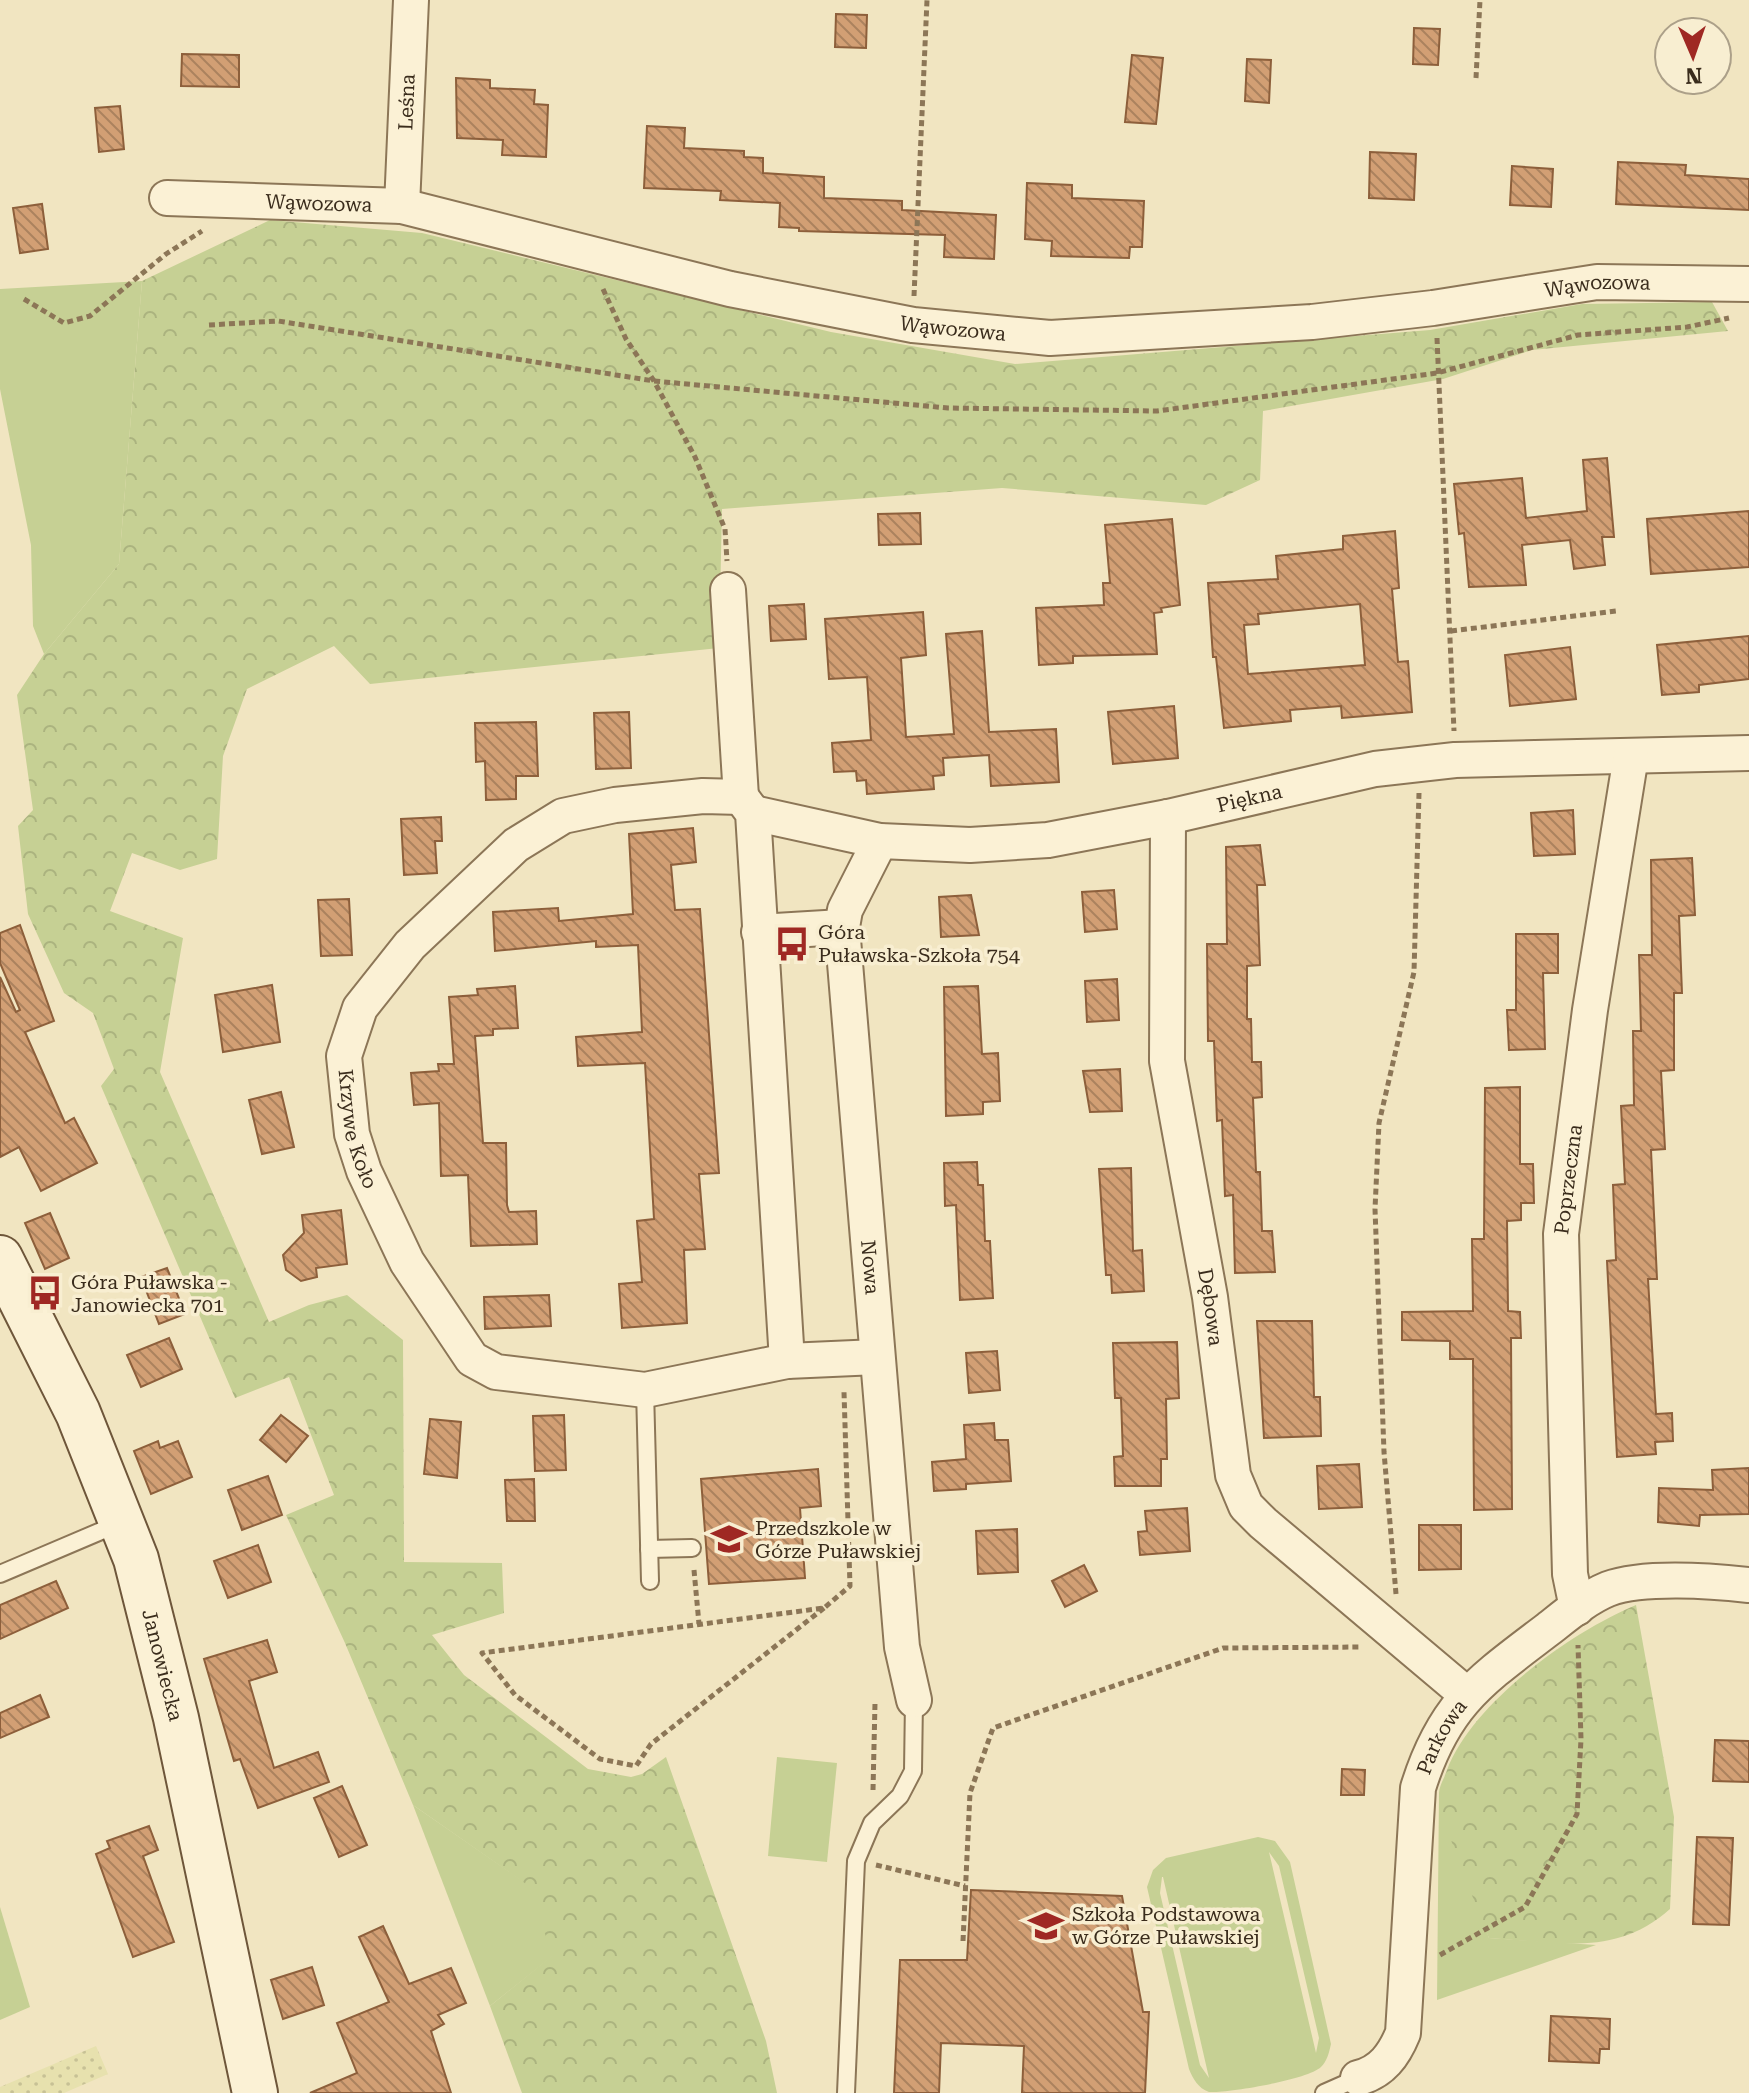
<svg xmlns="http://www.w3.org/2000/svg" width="1749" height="2093" font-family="'Roboto Serif',serif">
  <defs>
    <pattern id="farmland-dots" width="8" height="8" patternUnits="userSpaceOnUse" patternTransform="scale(2)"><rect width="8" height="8" fill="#e7e1ae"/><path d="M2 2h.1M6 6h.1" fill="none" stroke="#c7c195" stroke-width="1.8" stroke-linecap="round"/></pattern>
    <pattern id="forest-crowns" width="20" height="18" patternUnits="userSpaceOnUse" patternTransform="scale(2)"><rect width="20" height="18" fill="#c6d094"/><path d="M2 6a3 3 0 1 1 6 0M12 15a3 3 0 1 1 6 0" fill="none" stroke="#abb37f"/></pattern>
    <pattern id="building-back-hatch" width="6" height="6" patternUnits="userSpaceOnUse" patternTransform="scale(2)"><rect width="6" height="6" fill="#d29f74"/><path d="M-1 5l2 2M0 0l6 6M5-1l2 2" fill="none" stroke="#ab825e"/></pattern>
  </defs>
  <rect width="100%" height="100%" fill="#f1e5c1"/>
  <polygon fill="url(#farmland-dots)" points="96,2046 108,2074 64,2093 0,2093 0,2087"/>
  <g fill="#c6d094" fill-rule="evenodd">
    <polygon points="142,281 119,564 44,654 33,626 31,545 0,389 0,289"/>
    <polygon points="777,1757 837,1763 827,1862 768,1856"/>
    <polygon points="1439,1793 1489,1938 1596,1945 1437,2000"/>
    <polygon points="413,1805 527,1884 554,1955 490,2006"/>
    <path d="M1258,1837L1275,1841L1290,1862L1331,2044C1329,2053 1327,2061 1321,2067C1307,2080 1228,2093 1209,2092C1198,2088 1193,2079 1189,2069L1147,1887L1153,1870L1166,1858ZM1269,1852L1279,1866L1319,2038L1316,2053ZM1162,1877H1163L1209,2078L1200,2065L1160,1893Z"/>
    <polygon points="0,1907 30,2007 0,2020"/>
  </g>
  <g fill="url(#forest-crowns)">
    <polygon points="270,220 422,233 831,332 1015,364 1430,330 1582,304 1712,302 1728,331 1532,350 1443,379 1263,411 1260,480 1206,505 1002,488 722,509 719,648 370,684 334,646 247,689 223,756 217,859 180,870 132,853 110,911 183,938 160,1072 269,1322 309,1305 347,1295 403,1340 404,1562 502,1563 504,1613 432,1635 464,1675 588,1769 631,1777 642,1774 666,1757 766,2041 777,2093 522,2093 490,2006 553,1955 526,1884 413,1805 345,1643 286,1515 334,1495 289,1377 235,1398 101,1086 114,1069 93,1013 64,993 28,914 18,826 33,810 17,695 44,654 119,564 142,281"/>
    <path d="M1636,1605L1674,1817L1670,1909C1615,1958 1556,1942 1489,1938C1478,1908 1439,1819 1439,1793C1439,1786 1445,1777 1447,1770C1472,1703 1571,1632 1636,1605Z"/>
  </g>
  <g fill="url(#building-back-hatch)" stroke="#8d5f3b" stroke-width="2" fill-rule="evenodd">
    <polygon points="836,14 867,15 866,48 835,47"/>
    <polygon points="1414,28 1440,29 1438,65 1413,64"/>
    <polygon points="182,54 239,55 239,87 181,86"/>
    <polygon points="1132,55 1163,58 1156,124 1125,122"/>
    <polygon points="1247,59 1271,60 1269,103 1245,101"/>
    <polygon points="456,78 490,80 490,88 535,90 534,104 548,105 546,157 502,155 503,140 457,138"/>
    <polygon points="120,106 124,149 99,152 95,108"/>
    <polygon points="647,126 685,128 684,148 744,151 744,157 763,158 763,173 824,177 824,198 902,201 902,210 996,215 994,259 944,257 945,235 799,231 799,228 779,227 780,203 720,200 721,191 644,188"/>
    <polygon points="1370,152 1416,154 1414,200 1369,198"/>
    <polygon points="1618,162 1686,165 1685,175 1749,179 1749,210 1616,204"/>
    <polygon points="1512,166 1553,169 1551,207 1510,205"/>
    <polygon points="1027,183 1072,185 1072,198 1144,201 1142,247 1130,247 1129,258 1051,256 1052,241 1025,239"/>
    <polygon points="42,204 48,249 20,253 13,208"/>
    <polygon points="1607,458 1614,537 1602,537 1605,565 1574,569 1570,540 1522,545 1526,585 1469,587 1464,533 1459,534 1454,484 1522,478 1526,518 1587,511 1583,460"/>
    <polygon points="1749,511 1749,567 1651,574 1647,519"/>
    <polygon points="920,513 921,544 879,545 878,514"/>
    <polygon points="1172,519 1180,605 1161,608 1162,612 1154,613 1157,654 1073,656 1073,663 1039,665 1036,608 1104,605 1103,583 1110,583 1105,525"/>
    <path d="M1395,531L1399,588L1392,589L1398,662L1408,661L1412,712L1342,718L1341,706L1290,710L1291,721L1224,728L1216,657H1213L1208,583L1278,579L1276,556L1343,549V536ZM1360,604L1365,665L1248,674L1244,625L1259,624L1258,614Z"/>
    <polygon points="804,604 806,639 771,641 769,606"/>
    <polygon points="923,612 926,655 901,658 906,737 954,734 946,634 982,631 989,732 1056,729 1059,782 991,786 989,755 943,758 944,775 933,776 934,789 867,794 866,780 857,781 856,771 834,772 832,743 871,740 867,677 829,679 825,619"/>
    <polygon points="1749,636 1749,679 1699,685 1699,692 1662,695 1657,645"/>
    <polygon points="1570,647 1576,699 1510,706 1505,655"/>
    <polygon points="1174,706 1178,758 1113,764 1108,712"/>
    <polygon points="629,712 631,768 596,769 594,713"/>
    <polygon points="536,722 538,776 516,776 516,799 486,800 485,761 476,762 475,723"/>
    <polygon points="1573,810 1575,854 1534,856 1531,813"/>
    <polygon points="441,817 442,841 435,841 437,873 404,875 401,819"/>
    <polygon points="693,828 696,862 671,865 675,910 700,909 719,1173 699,1174 705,1249 684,1250 687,1323 622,1328 619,1284 642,1282 637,1221 654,1219 645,1063 578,1066 576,1037 642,1032 638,945 596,947 596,941 495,951 493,912 558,908 559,921 633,914 629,834"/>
    <polygon points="1260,845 1265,885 1257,885 1260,965 1247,966 1247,1019 1251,1019 1252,1062 1261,1062 1262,1097 1253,1098 1256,1172 1260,1172 1262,1231 1272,1231 1275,1272 1235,1273 1233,1195 1225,1196 1222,1120 1217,1121 1214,1041 1208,1041 1207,944 1227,944 1226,847"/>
    <polygon points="1692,858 1695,915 1679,916 1682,993 1674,993 1674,1070 1661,1071 1665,1149 1651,1150 1657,1279 1648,1279 1656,1414 1672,1413 1673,1441 1655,1442 1656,1454 1617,1457 1607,1261 1616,1260 1613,1185 1625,1184 1621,1106 1634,1105 1633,1031 1641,1031 1639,955 1652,955 1651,860"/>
    <polygon points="1114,890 1117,929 1085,932 1082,892"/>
    <polygon points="971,895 979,935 941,937 939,897"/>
    <polygon points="349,899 352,955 321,956 318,900"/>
    <polygon points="20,925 54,1021 25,1032 65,1123 74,1118 97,1163 41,1191 19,1147 0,1157 0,977 16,1012 20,1010 0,963 0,933"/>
    <polygon points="1516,934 1558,934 1558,973 1543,973 1545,1049 1509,1050 1507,1010 1516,1010"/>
    <polygon points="1117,979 1119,1020 1087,1022 1085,981"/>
    <polygon points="272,985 280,1042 223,1052 215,995"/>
    <polygon points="515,986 518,1028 493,1029 493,1035 475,1036 483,1143 506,1143 507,1205 509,1212 536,1211 537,1244 471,1246 468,1175 441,1176 439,1103 414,1105 411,1073 439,1071 438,1064 454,1064 449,997 478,995 477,989"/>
    <polygon points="978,986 982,1054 998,1053 1000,1101 983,1102 983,1114 946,1116 944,987"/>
    <polygon points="1120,1069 1122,1111 1090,1112 1083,1071"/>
    <polygon points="1520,1087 1520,1164 1533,1164 1534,1203 1521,1203 1521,1220 1507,1221 1508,1311 1520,1312 1521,1338 1511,1338 1512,1509 1474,1510 1473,1359 1450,1359 1450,1341 1402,1340 1402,1312 1473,1311 1472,1239 1484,1239 1485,1088"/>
    <polygon points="281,1092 294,1147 262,1154 249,1100"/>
    <polygon points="977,1162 978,1185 983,1185 985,1241 990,1241 993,1298 960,1300 956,1205 945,1206 944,1163"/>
    <polygon points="1131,1168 1133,1251 1142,1250 1144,1291 1112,1293 1111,1275 1106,1275 1099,1169"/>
    <polygon points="341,1210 347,1264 316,1268 317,1277 301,1281 286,1270 283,1255 304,1233 302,1215"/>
    <polygon points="50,1213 69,1258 45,1269 25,1223"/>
    <polygon points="167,1268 185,1314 159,1324 141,1277"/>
    <polygon points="549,1295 551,1326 485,1329 484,1297"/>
    <polygon points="1257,1321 1312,1321 1314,1397 1320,1397 1321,1436 1264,1438"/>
    <polygon points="169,1338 182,1369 141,1387 127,1355"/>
    <polygon points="1177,1342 1179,1398 1166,1399 1167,1459 1161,1459 1161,1486 1115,1486 1114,1457 1123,1456 1121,1398 1115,1398 1113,1343"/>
    <polygon points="997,1351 1000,1390 969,1393 966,1353"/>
    <polygon points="281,1415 308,1436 286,1462 260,1440"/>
    <polygon points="564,1415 566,1470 535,1471 533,1416"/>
    <polygon points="430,1419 461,1422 457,1478 424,1474"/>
    <polygon points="994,1423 995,1440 1008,1440 1011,1481 966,1484 966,1489 934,1491 932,1462 966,1459 964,1425"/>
    <polygon points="158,1441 160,1448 178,1441 192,1477 151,1494 134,1451"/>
    <polygon points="1359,1464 1362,1507 1319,1509 1317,1466"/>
    <polygon points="1749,1468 1749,1514 1700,1515 1699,1526 1658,1522 1659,1488 1713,1490 1712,1470"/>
    <polygon points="818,1469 821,1506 800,1508 805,1578 709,1584 701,1479"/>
    <polygon points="268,1476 282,1515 242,1530 228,1490"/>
    <polygon points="534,1479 535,1521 507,1521 505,1480"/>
    <polygon points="1187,1508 1190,1551 1140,1555 1138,1532 1147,1531 1145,1511"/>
    <polygon points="1419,1525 1461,1525 1461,1569 1419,1570"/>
    <polygon points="1017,1529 1018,1572 978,1574 976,1531"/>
    <polygon points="258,1545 271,1582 228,1598 214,1561"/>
    <polygon points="1084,1565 1097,1591 1065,1607 1052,1581"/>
    <polygon points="56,1581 68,1608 0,1639 0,1605"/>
    <polygon points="267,1640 277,1672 249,1681 274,1768 318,1752 329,1782 258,1808 240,1759 234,1761 204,1659"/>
    <polygon points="40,1695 49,1717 0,1738 0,1713"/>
    <polygon points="1715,1740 1749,1741 1749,1782 1713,1781"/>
    <polygon points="1342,1769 1365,1770 1364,1795 1341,1795"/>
    <polygon points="342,1786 367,1845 339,1857 314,1798"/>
    <polygon points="149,1826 158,1850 143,1856 174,1942 133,1957 96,1854 110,1848 107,1841"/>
    <polygon points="1697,1837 1733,1838 1729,1925 1693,1924"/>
    <polygon points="971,1890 1122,1896 1143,2012 1149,2012 1145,2093 1022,2093 1024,2046 941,2043 939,2093 894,2093 900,1960 967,1960"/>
    <polygon points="383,1926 409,1984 451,1968 466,2003 438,2015 444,2024 431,2031 451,2093 310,2093 357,2073 337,2023 389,2002 359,1937"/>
    <polygon points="312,1967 324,2005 283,2019 271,1980"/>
    <polygon points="1551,2016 1610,2019 1609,2049 1600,2049 1599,2063 1549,2061"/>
  </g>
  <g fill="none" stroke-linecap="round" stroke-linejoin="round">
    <g stroke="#8c7657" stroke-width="20">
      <g id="lane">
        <polyline points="645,1390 650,1581"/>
        <polyline points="649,1549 692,1548"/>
        <polyline points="0,1574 120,1523"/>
        <polyline points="846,2093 856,1861 872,1823 900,1796 913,1771 914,1700"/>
        <polyline points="1324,2093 1358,2078"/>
      </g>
    </g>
    <g stroke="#8c7657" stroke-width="38">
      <g id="street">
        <path id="s1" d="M167,198L402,206L730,289L913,325L1050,338L1312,322L1433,308L1597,282L1749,284"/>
        <path id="s2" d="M402,206L411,0"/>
        <polyline points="728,590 741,797"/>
        <path id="s3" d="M741,797L703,796L615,805L563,816L516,845L410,945L360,1008L344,1056L352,1134L364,1171L407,1262L472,1359L496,1372L645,1390L787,1361L877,1357"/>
        <polyline points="741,797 753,813 787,1361"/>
        <path id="s4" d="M753,813L880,841L970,845L1048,840L1168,817L1375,769L1455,760L1749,753"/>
        <path id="s5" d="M1168,817L1167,1061L1210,1297L1233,1475L1246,1506L1263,1523L1466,1694"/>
        <path id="s6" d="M880,841L845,910L842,927L902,1647L914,1700"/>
        <polyline points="759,932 842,927"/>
        <path id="s7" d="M1577,1608L1570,1574L1561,1234L1590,1010L1631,756"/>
        <path id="s8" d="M1358,2078C1382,2072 1394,2055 1403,2033L1418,1788C1444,1704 1480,1681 1547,1630C1565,1616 1586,1598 1608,1589C1643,1576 1712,1581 1749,1585"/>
      </g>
    </g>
    <g stroke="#6e563a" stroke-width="48">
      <g id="secondary">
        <path id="s9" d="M0,1258L78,1413L136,1559L176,1718L255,2093"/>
      </g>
    </g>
    <g stroke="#8c7657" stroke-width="5" stroke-dasharray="6 4" stroke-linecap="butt">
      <polyline points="1476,78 1480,0"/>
      <polyline points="603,289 626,339 654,381 695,457 725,529 727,561"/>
      <polyline points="914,296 927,0"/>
      <polyline points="24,299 64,323 90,316 166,254 202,231"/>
      <polyline points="209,325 278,321 654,381 948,408 1157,411 1437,373 1578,335 1687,327 1729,318"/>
      <polyline points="1437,338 1454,731"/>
      <polyline points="1451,631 1616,611"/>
      <polyline points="694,1570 699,1624"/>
      <polyline points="1396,1594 1384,1452 1375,1209 1379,1123 1414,972 1419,793"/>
      <polyline points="824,1608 651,1744 636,1766 600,1759 515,1695 482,1653 824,1608 850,1586 844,1392"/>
      <polyline points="873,1790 875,1703"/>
      <polyline points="876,1865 965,1886"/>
      <polyline points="963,1941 970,1793 993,1728 1223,1648 1361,1647"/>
      <polyline points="1440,1955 1525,1907 1577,1814 1581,1739 1578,1645"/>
    </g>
    <use href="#lane" stroke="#fbf1d5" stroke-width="16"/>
    <use href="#street" stroke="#fbf1d5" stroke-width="34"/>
    <use href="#secondary" stroke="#fbf1d5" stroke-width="44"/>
  </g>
  <defs>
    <g id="bus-bare" transform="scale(2.76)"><path d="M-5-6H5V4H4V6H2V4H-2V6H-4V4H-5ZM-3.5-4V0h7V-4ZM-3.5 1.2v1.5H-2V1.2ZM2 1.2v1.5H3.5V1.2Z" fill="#9f2823" stroke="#f8eed1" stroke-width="2.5" paint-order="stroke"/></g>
    <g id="school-bare" transform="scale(2.76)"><path d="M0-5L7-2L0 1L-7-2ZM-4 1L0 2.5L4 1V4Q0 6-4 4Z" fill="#9f2823" stroke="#f8eed1" stroke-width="2.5" paint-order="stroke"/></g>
  </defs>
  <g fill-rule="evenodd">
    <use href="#bus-bare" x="792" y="944"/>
    <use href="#bus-bare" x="45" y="1293"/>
    <use href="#school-bare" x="729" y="1539"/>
    <use href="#school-bare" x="1046" y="1926"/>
  </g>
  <g text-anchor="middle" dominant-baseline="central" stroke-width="7" stroke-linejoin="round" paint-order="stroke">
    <g font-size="20" fill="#3a2c1c" stroke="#f8eed1">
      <text stroke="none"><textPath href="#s2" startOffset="104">Leśna</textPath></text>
      <text stroke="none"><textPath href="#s1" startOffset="152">Wąwozowa</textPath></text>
      <text stroke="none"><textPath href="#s1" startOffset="1448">Wąwozowa</textPath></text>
      <text stroke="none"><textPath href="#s1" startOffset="800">Wąwozowa</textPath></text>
      <text stroke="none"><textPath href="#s4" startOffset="504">Piękna</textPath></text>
      <text stroke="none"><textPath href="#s3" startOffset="586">Krzywe Koło</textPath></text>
      <text stroke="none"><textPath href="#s7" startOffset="430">Poprzeczna</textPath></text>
      <text stroke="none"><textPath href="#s6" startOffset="436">Nowa</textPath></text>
      <text stroke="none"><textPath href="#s5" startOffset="494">Dębowa</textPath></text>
      <text stroke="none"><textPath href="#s9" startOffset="440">Janowiecka</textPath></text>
      <text stroke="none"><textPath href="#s8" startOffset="368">Parkowa</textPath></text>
    </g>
    <g font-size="20" fill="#3a2c1c" stroke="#f8eed1" text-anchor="start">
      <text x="818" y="932">Góra<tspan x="818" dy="23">Puławska-Szkoła 754</tspan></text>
      <text x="71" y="1282">Góra Puławska -<tspan x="71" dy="23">Janowiecka 701</tspan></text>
      <text x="755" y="1528">Przedszkole w<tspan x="755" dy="23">Górze Puławskiej</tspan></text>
      <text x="1072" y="1914">Szkoła Podstawowa<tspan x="1072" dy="23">w Górze Puławskiej</tspan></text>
    </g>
  </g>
  <g transform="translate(1693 56) rotate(178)"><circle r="38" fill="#f8eed1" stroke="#aca089" stroke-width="2"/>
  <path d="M0-6L14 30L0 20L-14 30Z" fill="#9f2823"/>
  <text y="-12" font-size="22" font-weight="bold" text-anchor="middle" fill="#3a2c1c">N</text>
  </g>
</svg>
